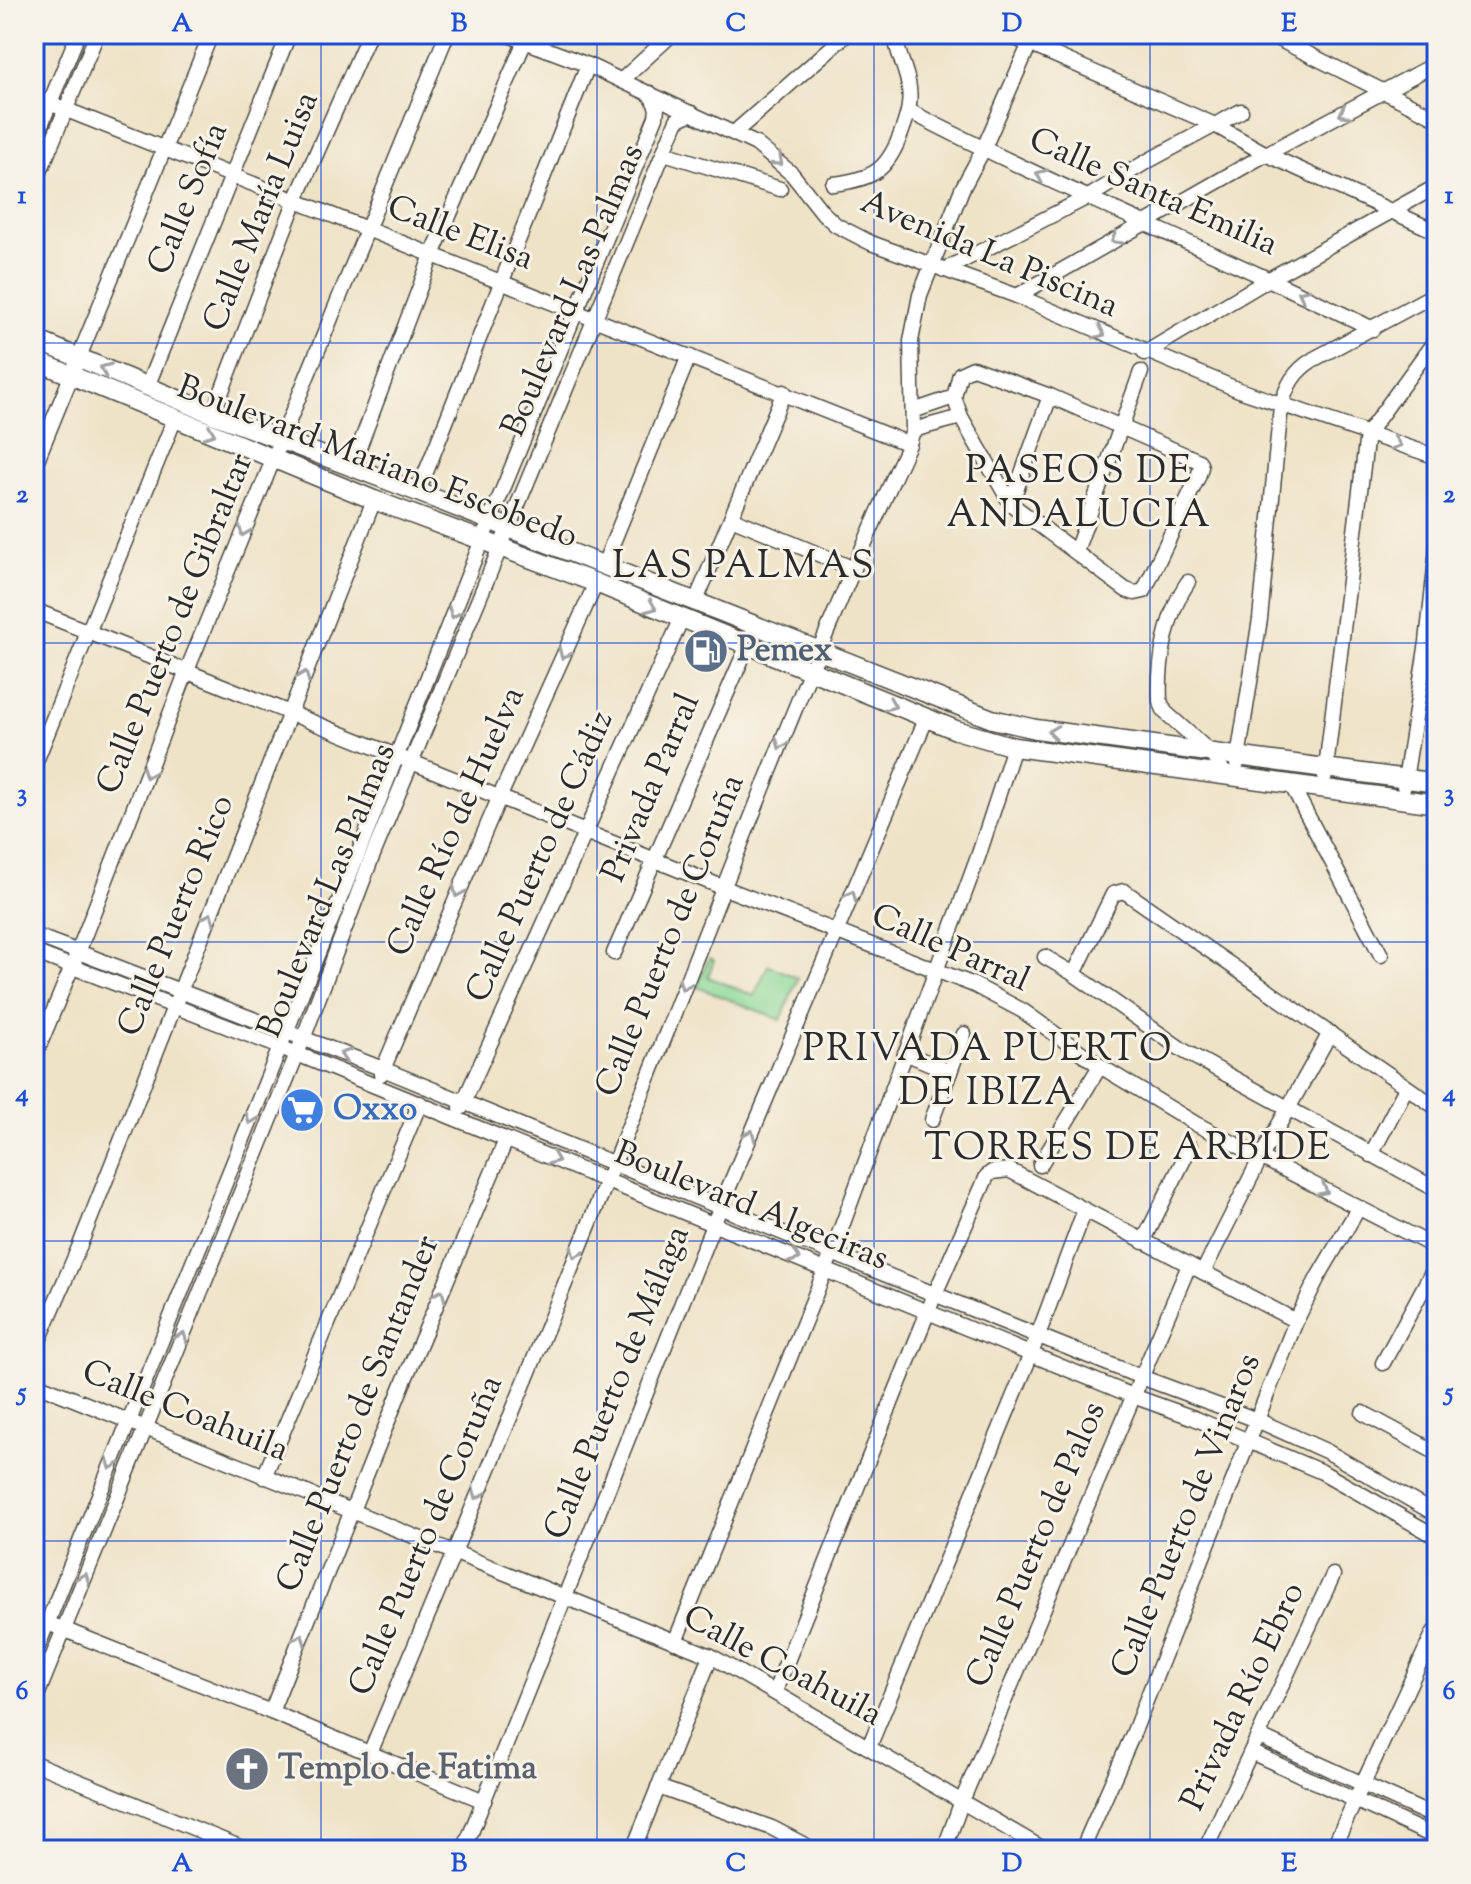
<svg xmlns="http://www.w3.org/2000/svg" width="1471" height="1884" font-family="'Sorts Mill Goudy',serif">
  <rect width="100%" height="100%" fill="#f7f3e8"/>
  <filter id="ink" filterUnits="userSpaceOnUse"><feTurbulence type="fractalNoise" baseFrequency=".0125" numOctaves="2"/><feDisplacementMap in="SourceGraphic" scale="16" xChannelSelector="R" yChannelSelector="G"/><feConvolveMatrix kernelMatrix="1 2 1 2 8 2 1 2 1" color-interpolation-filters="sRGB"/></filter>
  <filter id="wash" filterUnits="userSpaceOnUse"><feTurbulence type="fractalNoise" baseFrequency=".006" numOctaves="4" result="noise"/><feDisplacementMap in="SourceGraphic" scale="32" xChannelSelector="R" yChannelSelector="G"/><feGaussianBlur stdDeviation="1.8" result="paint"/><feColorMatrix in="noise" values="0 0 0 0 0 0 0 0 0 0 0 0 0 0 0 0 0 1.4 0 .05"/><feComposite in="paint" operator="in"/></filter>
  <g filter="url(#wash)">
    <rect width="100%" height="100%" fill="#efe3c7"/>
    <polygon fill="#8dd997" stroke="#5c8261" stroke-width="2" points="709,958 714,960 708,977 754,996 768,965 798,978 781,1020 697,987"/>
  </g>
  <g filter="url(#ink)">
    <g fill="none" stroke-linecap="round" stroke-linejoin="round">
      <g stroke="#484742" stroke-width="17">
        <g id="minor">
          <polyline points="506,34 588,65 756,144 792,174 823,213 836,225 871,243 1017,296 1239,390 1437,457"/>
          <polyline points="1006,34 1215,125 1266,154 1437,232"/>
          <polyline points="1268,34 1437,118"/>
          <polyline points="1193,37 1197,34"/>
          <polyline points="622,80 672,34"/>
          <polyline points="34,97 909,444"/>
          <path d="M909,111C1060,190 1220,253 1373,329"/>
          <polyline points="735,132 847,34"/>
          <polyline points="34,142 78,34"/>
          <polyline points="664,153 780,189"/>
          <path d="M833,184C874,179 888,170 902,131C908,115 912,100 908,82C905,66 896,51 895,34"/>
          <polyline points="34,186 97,34"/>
          <polyline points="944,270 1090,196 1146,162 1241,111"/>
          <polyline points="1017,296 1266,154 1437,63"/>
          <polyline points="1145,353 1271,278 1437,186"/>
          <polygon points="973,368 1050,396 1199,461 1201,467 1198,477 1144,591 1135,593 1126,590 1011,504 961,417 954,397 960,374"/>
          <polyline points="147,387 289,34"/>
          <polyline points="913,411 954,397"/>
          <polyline points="213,414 295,202 369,34"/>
          <polyline points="913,430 961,417"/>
          <polyline points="352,466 432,255 525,41"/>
          <polyline points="34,467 211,34"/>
          <polyline points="418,492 588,65"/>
          <polyline points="1011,504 1050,396"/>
          <polyline points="731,518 852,568"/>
          <polyline points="1076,551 1141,372"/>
          <polyline points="603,567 689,356"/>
          <path d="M1188,582C1166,614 1158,663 1160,701L1165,712L1210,752L1226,775"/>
          <polyline points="695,603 784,392"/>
          <polyline points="34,610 722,887 974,985 1023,1011 1100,1066 1196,1124 1437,1248"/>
          <path d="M1237,764L1260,619L1281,406C1287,385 1294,371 1314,359L1437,293"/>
          <polyline points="34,766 175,418"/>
          <polyline points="1325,776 1367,434 1437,338"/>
          <polyline points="1291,784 1381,955"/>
          <polyline points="1404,786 1427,642 1437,549"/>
          <polyline points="34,935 383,1069 832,1253 1141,1377 1257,1420 1328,1452 1437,1515"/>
          <polyline points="34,952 280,1047 1133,1396 1194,1418 1322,1472 1437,1537"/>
          <polyline points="614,953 747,647"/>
          <polyline points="1045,957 1074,974 1184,1051 1437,1190"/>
          <polyline points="1074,974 1113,894 1124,891 1437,1108"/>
          <polyline points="905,1053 950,1072"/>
          <polyline points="34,1058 78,952 186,673 447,34"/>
          <polyline points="381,1074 500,796 596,583"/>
          <polyline points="461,1108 681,620"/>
          <polyline points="932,1120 964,1034"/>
          <polyline points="1371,1155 1406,1088"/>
          <polyline points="1040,1165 1100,1066"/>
          <polyline points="1143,1242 1190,1147"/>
          <polyline points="1203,1272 1261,1157 1330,1033"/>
          <polyline points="34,1352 80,1245 374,500"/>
          <polyline points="1383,1363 1437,1263"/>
          <polyline points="34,1383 711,1656 1045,1850"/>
          <polyline points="1363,1413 1437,1453"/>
          <polyline points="264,1477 420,1103"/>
          <polyline points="55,1626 271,1712 484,1801"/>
          <polyline points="675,1642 832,1253 978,857 1014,747"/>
          <polyline points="34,1656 358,854 482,540 656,117 657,108 650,93"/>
          <polyline points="775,1691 935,1294 987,1176 992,1172 1009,1170 1296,1321"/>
          <polyline points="34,1703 303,1039 370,862 677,120 692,113"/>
          <polyline points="271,1712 402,1386 506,1140"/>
          <polyline points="1258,1736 1437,1818"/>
          <polyline points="869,1747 1031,1354 1084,1212"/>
          <polyline points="1251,1752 1437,1838"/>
          <path d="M370,1753C471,1513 571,1272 668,1029C745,833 821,636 909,444L913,430L911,341L920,295L962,189L983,150L1034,34"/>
          <polyline points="34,1763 247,1850"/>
          <polyline points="658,1787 772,1828 814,1850"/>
          <polyline points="1208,1844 1333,1575"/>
          <polyline points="464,1850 713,1225 926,719"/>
          <polyline points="633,1850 711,1656"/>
          <polyline points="944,1850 962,1801 1189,1265"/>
          <polyline points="1082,1850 1133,1734 1296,1321 1318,1277 1358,1209"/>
          <polyline points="1332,1850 1434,1632"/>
        </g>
      </g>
      <g stroke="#484742" stroke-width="21">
        <g id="major">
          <polyline points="34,339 213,414 418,492 992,719 1036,729 1437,783"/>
          <polyline points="34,360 374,500 596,583 956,730 1014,747 1045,751 1437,804"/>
        </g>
      </g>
      <use href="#minor" stroke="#fff" stroke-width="14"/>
      <use href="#major" stroke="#fff" stroke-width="18"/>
    </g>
    <defs><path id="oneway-chevron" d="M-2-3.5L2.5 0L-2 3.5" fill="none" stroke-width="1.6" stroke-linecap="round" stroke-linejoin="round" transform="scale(2)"/></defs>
    <g stroke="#a0a0a0">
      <use href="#oneway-chevron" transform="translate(1344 113) rotate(152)"/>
      <use href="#oneway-chevron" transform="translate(778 161) rotate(43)"/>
      <use href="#oneway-chevron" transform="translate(1041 175) rotate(-157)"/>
      <use href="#oneway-chevron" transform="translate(1116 239) rotate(150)"/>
      <use href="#oneway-chevron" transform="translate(1303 294) rotate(-153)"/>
      <use href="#oneway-chevron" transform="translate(1100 333) rotate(24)"/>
      <use href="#oneway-chevron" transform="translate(105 369) rotate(-157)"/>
      <use href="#oneway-chevron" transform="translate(210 433) rotate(22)"/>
      <use href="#oneway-chevron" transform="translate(1396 444) rotate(18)"/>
      <use href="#oneway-chevron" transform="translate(244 531) rotate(112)"/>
      <use href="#oneway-chevron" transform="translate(651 607) rotate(23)"/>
      <use href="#oneway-chevron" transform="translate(454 613) rotate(111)"/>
      <use href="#oneway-chevron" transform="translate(564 654) rotate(114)"/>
      <use href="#oneway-chevron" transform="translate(304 676) rotate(-68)"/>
      <use href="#oneway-chevron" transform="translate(891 705) rotate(22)"/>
      <use href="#oneway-chevron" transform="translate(1053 732) rotate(-172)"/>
      <use href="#oneway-chevron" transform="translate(781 744) rotate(112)"/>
      <use href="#oneway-chevron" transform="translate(148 773) rotate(111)"/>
      <use href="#oneway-chevron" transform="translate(458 892) rotate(114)"/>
      <use href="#oneway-chevron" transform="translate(851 896) rotate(-67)"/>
      <use href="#oneway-chevron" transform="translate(209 918) rotate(-69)"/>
      <use href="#oneway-chevron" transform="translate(684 985) rotate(111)"/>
      <use href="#oneway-chevron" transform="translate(345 1055) rotate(-160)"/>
      <use href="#oneway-chevron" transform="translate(251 1119) rotate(112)"/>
      <use href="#oneway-chevron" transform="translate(750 1135) rotate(-67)"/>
      <use href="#oneway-chevron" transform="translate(554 1159) rotate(22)"/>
      <use href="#oneway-chevron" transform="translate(1323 1190) rotate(28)"/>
      <use href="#oneway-chevron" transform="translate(576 1253) rotate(112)"/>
      <use href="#oneway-chevron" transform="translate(795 1257) rotate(21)"/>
      <use href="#oneway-chevron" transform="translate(440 1295) rotate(-67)"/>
      <use href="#oneway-chevron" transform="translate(182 1337) rotate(-68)"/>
      <use href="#oneway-chevron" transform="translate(112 1464) rotate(112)"/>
      <use href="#oneway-chevron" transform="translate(478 1494) rotate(112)"/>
      <use href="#oneway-chevron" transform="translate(84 1578) rotate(-68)"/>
      <use href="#oneway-chevron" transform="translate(300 1639) rotate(-68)"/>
    </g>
  </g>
  <path fill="none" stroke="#1d4ed8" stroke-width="2" stroke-opacity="0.55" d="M321,34V1850M597,34V1850M874,34V1850M1150,34V1850M34,343H1437M34,643H1437M34,942H1437M34,1241H1437M34,1541H1437"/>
  <defs>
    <g id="fuel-disc" transform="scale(2.3)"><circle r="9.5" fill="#5c6f8a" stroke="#f7f3e8"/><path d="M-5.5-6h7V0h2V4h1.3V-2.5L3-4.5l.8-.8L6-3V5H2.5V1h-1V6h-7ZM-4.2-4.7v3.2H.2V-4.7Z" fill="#fff"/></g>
    <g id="supermarket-disc" transform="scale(2.3)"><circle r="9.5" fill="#3f7fe0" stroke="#f7f3e8"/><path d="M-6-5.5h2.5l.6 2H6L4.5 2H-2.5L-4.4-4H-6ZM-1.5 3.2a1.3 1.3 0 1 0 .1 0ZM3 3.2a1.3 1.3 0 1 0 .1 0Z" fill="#fff"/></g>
    <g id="church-disc" transform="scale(2.3)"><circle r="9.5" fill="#6b7280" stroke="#f7f3e8"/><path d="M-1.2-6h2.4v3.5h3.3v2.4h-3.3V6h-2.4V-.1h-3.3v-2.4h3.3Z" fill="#fff"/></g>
  </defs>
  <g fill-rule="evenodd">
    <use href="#fuel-disc" x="706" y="651"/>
    <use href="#supermarket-disc" x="302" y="1110"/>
    <use href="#church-disc" x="247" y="1769"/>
  </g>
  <g text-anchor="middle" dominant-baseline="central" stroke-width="6" stroke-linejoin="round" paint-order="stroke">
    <g font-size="34" fill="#2b2b2b" stroke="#f7f3e8">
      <text transform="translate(1153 193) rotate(24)">Calle Santa Emilia</text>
      <text transform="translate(189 199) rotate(-68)">Calle Sofía</text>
      <text transform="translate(262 212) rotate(-68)">Calle María Luisa</text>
      <text transform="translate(460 234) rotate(21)">Calle Elisa</text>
      <text transform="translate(989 255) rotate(23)">Avenida La Piscina</text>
      <text transform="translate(574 291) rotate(-67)">Boulevard Las Palmas</text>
      <text transform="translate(377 463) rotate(21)">Boulevard Mariano Escobedo</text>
      <text transform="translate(176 624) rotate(-68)">Calle Puerto de Gibraltar</text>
      <text transform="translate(652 788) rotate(-67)">Privada Parral</text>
      <text transform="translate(457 822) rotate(-66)">Calle Río de Huelva</text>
      <text transform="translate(541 857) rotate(-66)">Calle Puerto de Cádiz</text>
      <text transform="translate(328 891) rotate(-68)">Boulevard Las Palmas</text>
      <text transform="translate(177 916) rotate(-68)">Calle Puerto Rico</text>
      <text transform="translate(671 936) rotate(-68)">Calle Puerto de Coruña</text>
      <text transform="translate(950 949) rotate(24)">Calle Parral</text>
      <text transform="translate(751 1207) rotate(22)">Boulevard Algeciras</text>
      <text transform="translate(618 1383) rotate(-68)">Calle Puerto de Málaga</text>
      <text transform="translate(185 1412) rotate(22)">Calle Coahuila</text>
      <text transform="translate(359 1414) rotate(-68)">Calle Puerto de Santander</text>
      <text transform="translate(1187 1516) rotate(-68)">Calle Puerto de Vinaros</text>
      <text transform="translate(427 1536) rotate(-67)">Calle Puerto de Coruña</text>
      <text transform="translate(1037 1545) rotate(-67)">Calle Puerto de Palos</text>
      <text transform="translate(782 1667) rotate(28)">Calle Coahuila</text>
      <text transform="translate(1244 1697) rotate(-65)">Privada Río Ebro</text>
    </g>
    <g font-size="34" font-weight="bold" fill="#4e5e75" stroke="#f7f3e8" text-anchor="start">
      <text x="737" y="651">Pemex</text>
    </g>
    <g font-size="34" font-weight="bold" fill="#366cbe" stroke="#f7f3e8" text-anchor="start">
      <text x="333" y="1110">Oxxo</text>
    </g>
    <g font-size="34" font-weight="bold" fill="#5b616d" stroke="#f7f3e8" text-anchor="start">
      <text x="278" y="1769">Templo de Fatima</text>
    </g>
    <g font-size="38" letter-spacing="2" fill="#2b2b2b" stroke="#f7f3e8">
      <text x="1079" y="473">PASEOS DE<tspan x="1079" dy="44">ANDALUCIA</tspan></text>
      <text x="744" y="568">LAS PALMAS</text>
      <text x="988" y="1051">PRIVADA PUERTO<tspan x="988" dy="44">DE IBIZA</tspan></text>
      <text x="1128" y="1150">TORRES DE ARBIDE</text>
    </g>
  </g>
  <rect width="1471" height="1884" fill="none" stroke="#f7f3e8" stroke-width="88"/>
  <rect x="44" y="44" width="1383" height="1796" fill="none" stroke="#1d4ed8" stroke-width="3"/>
  <g font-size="26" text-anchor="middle" font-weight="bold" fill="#1d4ed8">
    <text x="182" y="31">A</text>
    <text x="459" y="31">B</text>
    <text x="736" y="31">C</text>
    <text x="1012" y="31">D</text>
    <text x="1289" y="31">E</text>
    <text x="22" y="203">1</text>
    <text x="1449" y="203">1</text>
    <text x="22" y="502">2</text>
    <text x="1449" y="502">2</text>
    <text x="22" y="801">3</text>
    <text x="1449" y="801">3</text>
    <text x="22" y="1101">4</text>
    <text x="1449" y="1101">4</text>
    <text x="22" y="1400">5</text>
    <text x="1449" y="1400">5</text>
    <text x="22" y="1699">6</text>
    <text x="1449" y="1699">6</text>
    <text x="182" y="1871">A</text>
    <text x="459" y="1871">B</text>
    <text x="736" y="1871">C</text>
    <text x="1012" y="1871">D</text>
    <text x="1289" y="1871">E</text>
  </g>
</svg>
